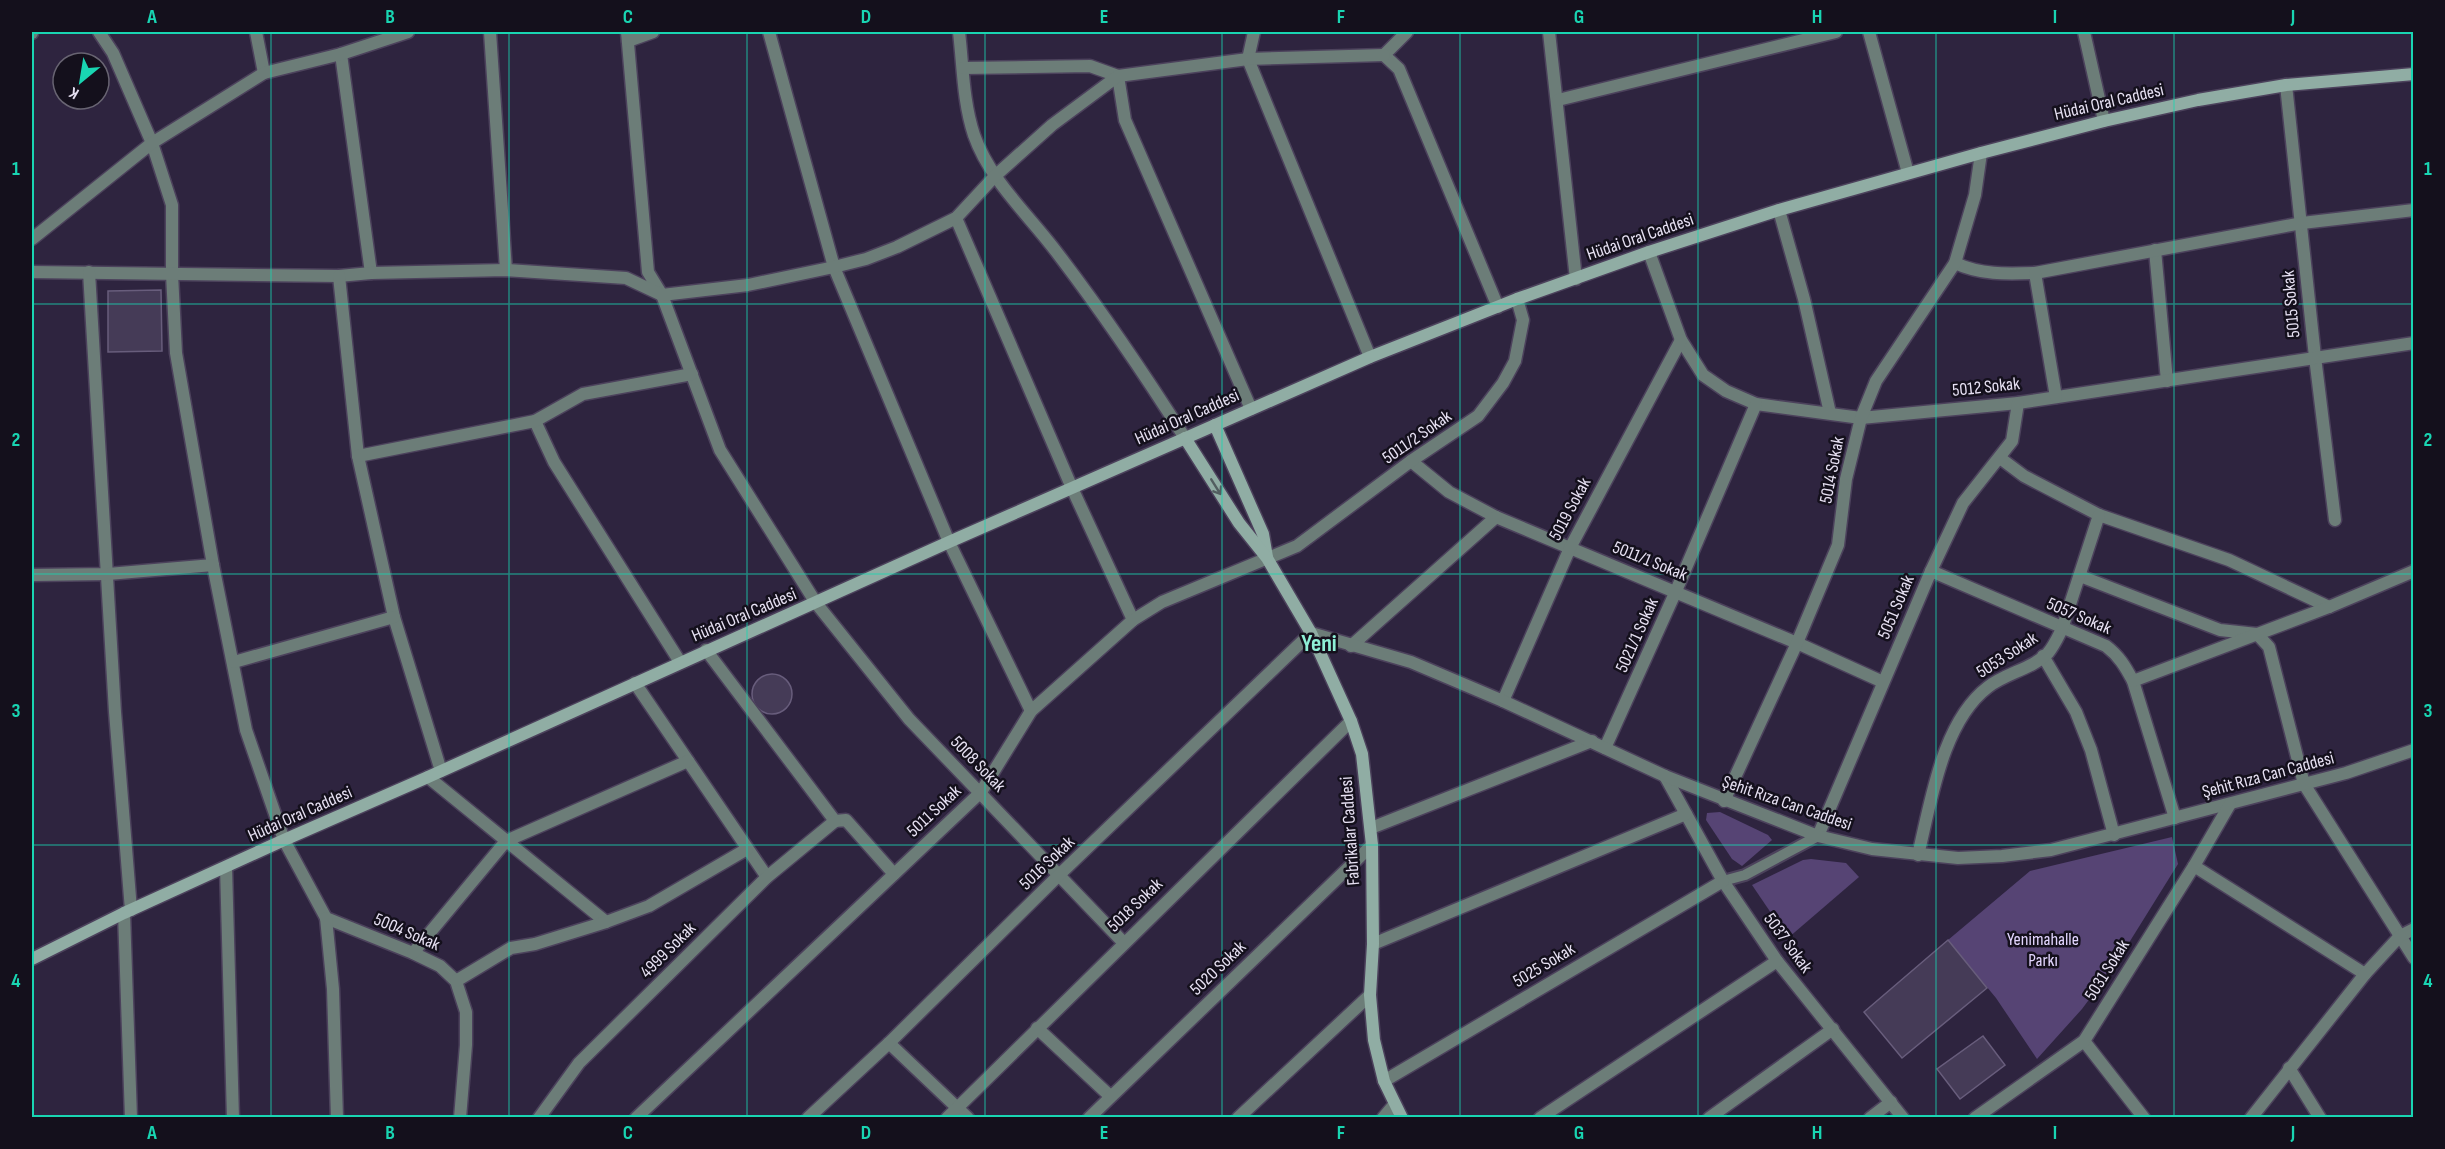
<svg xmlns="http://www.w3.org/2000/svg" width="2445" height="1149" font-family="'Sofia Sans Condensed',sans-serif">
  <rect width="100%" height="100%" fill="#2e243f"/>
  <g fill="#564474">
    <polygon points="1720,812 1768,835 1772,840 1742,866 1732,859 1706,820 1707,813"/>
    <polygon points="2172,837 2178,864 2117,962 2082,1009 2037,1059 1996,998 1948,940 2030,871"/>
    <polygon points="1811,859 1846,863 1859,877 1788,938 1752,885 1803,860"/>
  </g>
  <g fill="#453b57" stroke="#685d7c" stroke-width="1.5">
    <polygon points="161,290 162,351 108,352 108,291"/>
    <circle cx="772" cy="694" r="20"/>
    <polygon points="1948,940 1987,988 1902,1058 1864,1012"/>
    <polygon points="1983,1036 2005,1065 1960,1099 1937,1069"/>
  </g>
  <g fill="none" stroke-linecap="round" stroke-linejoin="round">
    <g stroke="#4c425c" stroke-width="14">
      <polyline id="lane" points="1723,881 1745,875 1818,836"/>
    </g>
    <g stroke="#4c425c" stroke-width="15">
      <g id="street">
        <polyline points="99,32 113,53 152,143 172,205 172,274 176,353 213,565 246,730 284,840 326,918 413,953 440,966 456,981 466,1012 466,1045 460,1118"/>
        <polyline points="256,32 264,73"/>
        <polyline points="490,32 506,270"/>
        <polyline points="627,32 648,272 662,295 720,450 816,603 909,719 1123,942"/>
        <polyline points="769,32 834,267 949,542 1031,711"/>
        <path d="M959,32C963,66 963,102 974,135C990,181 1030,216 1058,254C1103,313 1145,375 1185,438"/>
        <polyline points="1254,32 1248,59 1370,357"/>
        <polyline points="1407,32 1384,55 1399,69 1498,307"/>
        <polyline points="1549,32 1576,279"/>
        <polyline points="1869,32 1908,173"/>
        <polyline points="2084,32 2104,121"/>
        <polyline points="32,33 32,32"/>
        <polyline points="628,41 653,32"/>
        <polyline points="341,54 371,273"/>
        <polyline points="963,68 1090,66 1118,76 1125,120 1251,409"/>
        <polyline points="2286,85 2315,357 2335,520"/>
        <polyline points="1558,100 1836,32"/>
        <polyline points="1779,210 1804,299 1830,413"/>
        <polyline points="956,218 1072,488 1133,620"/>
        <polyline points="32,239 152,143 264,73 341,54 408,32"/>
        <polyline points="2155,250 2167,381"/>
        <polyline points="1649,252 1681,340 1703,375 1726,391 1756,404 1861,418 2018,403 2414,343"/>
        <path d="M1955,263C1981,275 2006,274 2035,273L2302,223L2414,210"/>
        <polyline points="32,272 339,276 371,273 506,270 626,278 662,295 748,285 834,267 866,259 897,247 956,218 995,176 1052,125 1118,76 1248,59 1384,55"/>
        <polyline points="89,272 115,712 131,910"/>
        <polyline points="2035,273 2056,397"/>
        <polyline points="339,276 358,456 394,617 441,771"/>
        <polyline points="535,421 554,462 680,662"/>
        <polyline points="358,456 535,421 583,394 692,374"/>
        <polyline points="2000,458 2024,476 2099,515 2229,560 2329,607"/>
        <polyline points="1411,461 1449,492 1496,517 1797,643 1883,682"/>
        <path d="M1931,571L2106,646C2119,656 2125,666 2133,681L2175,818"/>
        <polyline points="32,575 108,574 213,565"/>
        <polyline points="2080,576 2220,630 2257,634 2269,647 2304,784 2414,958"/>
        <polyline points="1351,646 1496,517"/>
        <polyline points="706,650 835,821 846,820 894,874"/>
        <polyline points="2043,656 2076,712 2091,750 2114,835"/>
        <polyline points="234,662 394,617"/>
        <polyline points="2133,681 2329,607 2414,571"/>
        <polyline points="635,683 767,877"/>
        <polyline points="1503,701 1570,548 1681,340"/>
        <polyline points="1605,748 1676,591 1756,404"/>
        <polyline points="1665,776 1723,881 1777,961 1903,1118"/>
        <polyline points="428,777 606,922"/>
        <polyline points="1724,801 1797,643 1838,545 1846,479 1861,418 1876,381 1955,263 1975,195 1981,153"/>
        <polyline points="1371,828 1592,741"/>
        <polyline points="1818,836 1931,571 1963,503 2012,441 2018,403"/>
        <path d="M1918,855C1931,802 1942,722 1988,687C2006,673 2032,669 2048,653C2054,646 2058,637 2062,629L2099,515"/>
        <polyline points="2194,866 2365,974"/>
        <polyline points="226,867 233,1118"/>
        <polyline points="124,913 131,1118"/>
        <polyline points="326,918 333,989 337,1118"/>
        <polyline points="1373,944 1686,814"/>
        <polyline points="413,953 506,841 688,761"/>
        <polyline points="456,981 511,948 535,944 606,922 649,906 747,849"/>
        <polyline points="1037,1028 1110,1096"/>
        <polyline points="2084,1041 2144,1118"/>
        <polyline points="889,1043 968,1118"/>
        <polyline points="2289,1068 2320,1118"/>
        <polyline points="1384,1081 1723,881"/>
        <polyline points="539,1118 579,1063 767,877 835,821"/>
        <polyline points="636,1118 981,792 1031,711 1133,620 1162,602 1297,546 1411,461 1478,416 1503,383 1515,361 1523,320 1517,299"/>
        <polyline points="808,1118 889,1043 1059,875 1311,633 1411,662 1503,701 1665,776 1818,836 1872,849 1958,858 2002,856 2051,850 2346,773 2414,750"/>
        <polyline points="947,1118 1351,721"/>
        <polyline points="1089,1118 1372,845"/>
        <polyline points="1238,1118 1370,995"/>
        <polyline points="1383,1118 1394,1105"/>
        <polyline points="1540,1118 1777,961"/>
        <polyline points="1709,1118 1833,1029"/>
        <polyline points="1870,1118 1891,1102"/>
        <polyline points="1975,1118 2084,1041 2194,866 2230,804"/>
        <polyline points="2251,1118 2365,974 2400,936 2414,929"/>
      </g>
    </g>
    <g stroke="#4c425c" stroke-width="15">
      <g id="secondary">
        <polyline points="1215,425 1263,534 1267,557"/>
        <polyline points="1185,438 1239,523 1267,558 1311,633 1351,721 1362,754 1372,845 1373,944 1370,995 1374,1040 1384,1081 1402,1118"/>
        <polyline points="32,959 124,913 284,840 428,777 949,542 1370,357 1517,299 1649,252 1779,210 1981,153 2104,121 2198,100 2286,85 2414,74"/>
      </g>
    </g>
    <use href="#lane" stroke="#6c7d78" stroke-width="10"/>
    <use href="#street" stroke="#6c7d78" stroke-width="12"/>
    <use href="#secondary" stroke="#90ada4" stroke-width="12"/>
  </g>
  <defs><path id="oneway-shaft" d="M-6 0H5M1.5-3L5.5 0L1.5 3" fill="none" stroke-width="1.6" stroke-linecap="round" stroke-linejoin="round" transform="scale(1.5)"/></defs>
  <use stroke="#525e60" href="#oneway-shaft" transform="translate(1216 487) rotate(58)"/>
  <path fill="none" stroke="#19d5b2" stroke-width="1.5" stroke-opacity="0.55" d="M271,32V1118M509,32V1118M747,32V1118M985,32V1118M1222,32V1118M1460,32V1118M1698,32V1118M1936,32V1118M2174,32V1118M32,304H2414M32,574H2414M32,845H2414"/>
  <g text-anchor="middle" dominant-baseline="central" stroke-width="5" stroke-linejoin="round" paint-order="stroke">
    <g font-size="18" fill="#e7e1f3" stroke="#14101c">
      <text transform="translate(2109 102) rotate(-13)">Hüdai Oral Caddesi</text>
      <text transform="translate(1640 237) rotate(-19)">Hüdai Oral Caddesi</text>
      <text transform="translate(2291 304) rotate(-95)">5015 Sokak</text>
      <text transform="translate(1986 387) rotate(-6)">5012 Sokak</text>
      <text transform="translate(1187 417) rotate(-24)">Hüdai Oral Caddesi</text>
      <text transform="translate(1417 437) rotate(-35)">5011/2 Sokak</text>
      <text transform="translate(1832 470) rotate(-79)">5014 Sokak</text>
      <text transform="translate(1570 509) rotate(-62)">5019 Sokak</text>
      <text transform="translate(1650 561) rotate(22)">5011/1 Sokak</text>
      <text transform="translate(1896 607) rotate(-67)">5051 Sokak</text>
      <text transform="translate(744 615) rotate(-23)">Hüdai Oral Caddesi</text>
      <text transform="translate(2079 616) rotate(23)">5057 Sokak</text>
      <text transform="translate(1637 635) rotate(-66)">5021/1 Sokak</text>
      <text transform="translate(2007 655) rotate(-33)">5053 Sokak</text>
      <text transform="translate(978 764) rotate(46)">5008 Sokak</text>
      <text transform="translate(2268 775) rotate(-15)">Şehit Rıza Can Caddesi</text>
      <text transform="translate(1787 803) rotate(19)">Şehit Rıza Can Caddesi</text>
      <text transform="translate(934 811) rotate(-43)">5011 Sokak</text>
      <text transform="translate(300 814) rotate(-24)">Hüdai Oral Caddesi</text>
      <text transform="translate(1350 831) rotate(-94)">Fabrikalar Caddesi</text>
      <text transform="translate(1047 863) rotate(-44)">5016 Sokak</text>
      <text transform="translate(1135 905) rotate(-44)">5018 Sokak</text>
      <text transform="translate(407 932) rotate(23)">5004 Sokak</text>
      <text transform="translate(1788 943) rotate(54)">5037 Sokak</text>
      <text transform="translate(668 950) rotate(-45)">4999 Sokak</text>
      <text transform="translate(1544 965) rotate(-31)">5025 Sokak</text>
      <text transform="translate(1218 968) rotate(-44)">5020 Sokak</text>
      <text transform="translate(2107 970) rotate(-58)">5031 Sokak</text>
    </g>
    <g font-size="18" fill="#e3d6ff" stroke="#14101c">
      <text x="2043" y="939">Yenimahalle<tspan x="2043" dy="21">Parkı</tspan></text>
    </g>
    <g font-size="24" font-weight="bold" fill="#8ef0d6" stroke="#14101c">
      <text x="1319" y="643">Yeni</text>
    </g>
  </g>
  <rect width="2445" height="1149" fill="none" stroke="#14101c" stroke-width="66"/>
  <g transform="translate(81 81) rotate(210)"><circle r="28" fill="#14101c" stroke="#686472" stroke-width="1.5"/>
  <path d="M0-4.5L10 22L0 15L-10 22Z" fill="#19d5b2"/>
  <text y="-9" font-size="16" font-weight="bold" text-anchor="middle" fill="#e7e1f3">K</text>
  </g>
  <rect x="33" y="33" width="2379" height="1083" fill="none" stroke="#19d5b2" stroke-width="2"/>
  <g font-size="20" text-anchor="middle" font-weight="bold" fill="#19d5b2">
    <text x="152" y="23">A</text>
    <text x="390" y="23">B</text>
    <text x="628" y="23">C</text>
    <text x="866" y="23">D</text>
    <text x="1104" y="23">E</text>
    <text x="1341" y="23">F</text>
    <text x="1579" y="23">G</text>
    <text x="1817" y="23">H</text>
    <text x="2055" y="23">I</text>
    <text x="2293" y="23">J</text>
    <text x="16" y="175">1</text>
    <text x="2428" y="175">1</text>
    <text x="16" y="446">2</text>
    <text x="2428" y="446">2</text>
    <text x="16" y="717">3</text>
    <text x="2428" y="717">3</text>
    <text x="16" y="987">4</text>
    <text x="2428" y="987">4</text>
    <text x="152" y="1139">A</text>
    <text x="390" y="1139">B</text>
    <text x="628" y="1139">C</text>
    <text x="866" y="1139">D</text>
    <text x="1104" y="1139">E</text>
    <text x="1341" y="1139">F</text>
    <text x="1579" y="1139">G</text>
    <text x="1817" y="1139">H</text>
    <text x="2055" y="1139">I</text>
    <text x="2293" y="1139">J</text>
  </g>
</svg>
